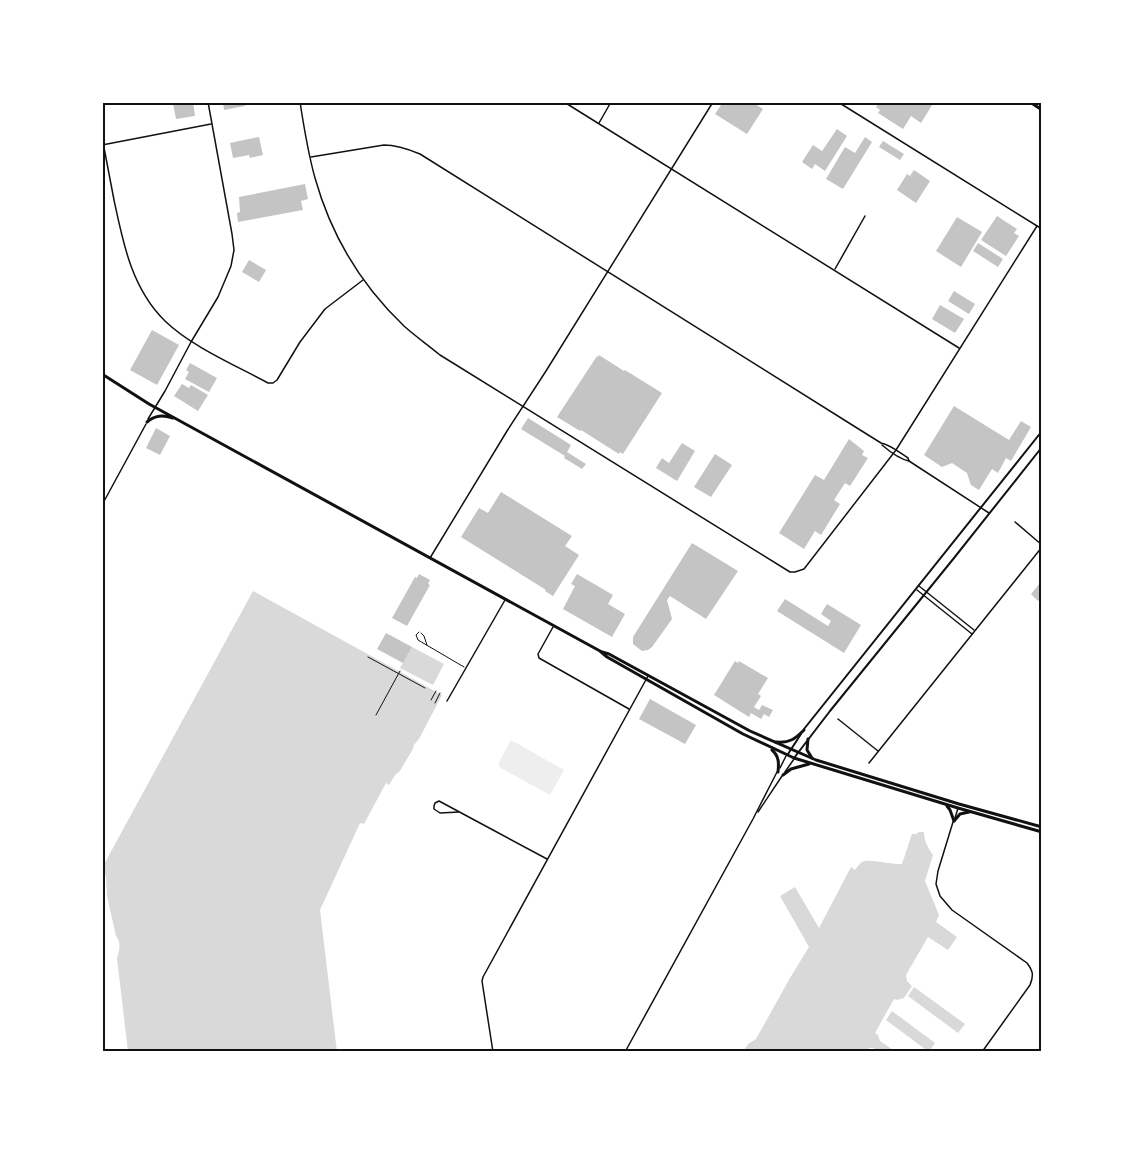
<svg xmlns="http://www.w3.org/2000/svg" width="1144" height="1154" font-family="Roboto,sans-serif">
  <rect width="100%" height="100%" fill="#fff"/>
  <polygon fill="#eee" points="511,740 564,770 550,795 499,767 500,765 498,764"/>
  <g fill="#d9d9d9">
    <path d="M253,591L442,695L419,739L413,746L414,747L400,771L395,775L389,785L386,783L364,824L360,823L320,910L337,1052H128L117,958C120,950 121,942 116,936L107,896L106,876L102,871V868Z"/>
    <polygon points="412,647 444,664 433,685 400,668"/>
    <path d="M919,832H924C924,841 928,848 933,855L925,881L939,915L936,922L957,937L948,950L928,937L906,975L907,981L912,986L904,998L897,1000L894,999L875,1033L878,1035L880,1041L896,1052H879L873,1048H869L867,1052H743L748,1044L756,1039L790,978L809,947L780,896L795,887L819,928L851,867L855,870C857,867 859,864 862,862C868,858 892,865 902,864L912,834H916Z"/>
    <polygon points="914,987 965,1024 958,1033 908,996"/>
    <polygon points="892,1011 935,1043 929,1052 886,1020"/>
  </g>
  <g fill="#c4c4c4">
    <polygon points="182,102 193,102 195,116 176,119 173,104"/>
    <polygon points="223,102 244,102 245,106 224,110"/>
    <polygon points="723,102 752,102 763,109 747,134 715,114"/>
    <polygon points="879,102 934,102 921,123 911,116 903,129 878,113 880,110 876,107"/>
    <polygon points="837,129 847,136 825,171 815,164 812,169 802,162 813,145 822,151"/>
    <polygon points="259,137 263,155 250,158 249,155 233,158 230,143"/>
    <polygon points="865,137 872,142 843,189 826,179 845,147 855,153"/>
    <polygon points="883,141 904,154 900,160 879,147"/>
    <polygon points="914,170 930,181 916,203 897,190 907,174 910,176"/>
    <polygon points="305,184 308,199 301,201 303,210 238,222 237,213 240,212 239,197"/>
    <polygon points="997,216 1017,229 1014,233 1019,236 1006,256 981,240"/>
    <polygon points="957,217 982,232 961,267 936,251"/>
    <polygon points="978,243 1003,259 998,267 973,251"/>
    <polygon points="249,260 266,270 259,282 242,272"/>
    <polygon points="954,291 975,304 969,314 948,301"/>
    <polygon points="940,305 964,319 955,333 932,319"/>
    <polygon points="152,330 179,345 157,385 130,370"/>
    <polygon points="599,355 624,371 625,370 662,393 623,454 620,452 619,454 581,430 580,431 557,417 597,356 598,357"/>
    <polygon points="190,363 217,378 209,392 185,379 189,372 186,370"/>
    <polygon points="182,384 189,388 191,385 208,395 198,411 174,396"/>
    <polygon points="954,406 1009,440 1021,421 1031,427 1011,461 1006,458 998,473 992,469 979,490 971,485 967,473 952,463 942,467 924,455"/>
    <polygon points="528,418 571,445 567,452 586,464 582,469 564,458 565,456 521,429"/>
    <polygon points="156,428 170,436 160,455 146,448"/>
    <polygon points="849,439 864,451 862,455 868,458 850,486 845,483 834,500 840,504 821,535 815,531 804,549 779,533 815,475 824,480"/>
    <polygon points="682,443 695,451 677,481 656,468 662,458 669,463"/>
    <polygon points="715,454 732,465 711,497 694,487"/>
    <polygon points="501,492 572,536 565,546 579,555 553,596 545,591 546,590 461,537 479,508 488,513"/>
    <polygon points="692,543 738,571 706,619 670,596 667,600 672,619 652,647 648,650 642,651 633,644 633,637"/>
    <polygon points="419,574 430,580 428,584 430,585 407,626 392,618 415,577 417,578"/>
    <polygon points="577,574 613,595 608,604 625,614 612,637 563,609 575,586 571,584"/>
    <polygon points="1040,583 1042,585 1042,597 1038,601 1031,594"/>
    <polygon points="785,599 828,626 831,621 821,614 827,604 861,625 844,653 777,611"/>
    <polygon points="386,633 412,647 403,663 377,649"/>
    <polygon points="735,661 738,663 739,661 768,678 758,694 761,696 754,707 759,710 762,705 773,710 769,717 764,714 761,719 751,713 749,717 714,695"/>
    <polygon points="650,699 696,725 685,744 639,719"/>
  </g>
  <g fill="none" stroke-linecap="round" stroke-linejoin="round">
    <g stroke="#111" stroke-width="1">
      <polyline points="368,657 425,688"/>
      <polyline points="431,700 436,691"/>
      <polyline points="435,703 440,693"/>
      <polyline points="376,715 400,671"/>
    </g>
    <g stroke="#111" stroke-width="1">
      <polyline points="419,632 416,635 418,640 464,667"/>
      <polyline points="421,633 424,636 427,645"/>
    </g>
    <g stroke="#111" stroke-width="1.5">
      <path d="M300,102C304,128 308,153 315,178C331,235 362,286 404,326C415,336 428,345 440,355L790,572H795L804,569L896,450L1037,226"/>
      <polyline points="564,102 959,348"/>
      <polyline points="838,102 1042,229"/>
      <polyline points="599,123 611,102"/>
      <path d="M102,137C106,158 110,179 114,200C123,243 132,289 165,321C192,347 235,365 268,383H273L277,380L300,342L325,309L363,280"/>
      <polyline points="102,145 211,124"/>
      <path d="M311,157L384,145C397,145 408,149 420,154L857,428L881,443C891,445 900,453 908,458L909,461"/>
      <polyline points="835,269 865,216"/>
      <polyline points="148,419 165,391 191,342 218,297 231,266 234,250 232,234 208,102"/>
      <path d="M882,445C889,451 899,459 909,461L989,513"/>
      <polyline points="102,505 146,424"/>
      <polyline points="1015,522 1042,545"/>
      <polyline points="430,558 507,431 546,371 713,102"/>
      <polyline points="919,586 974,630"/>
      <polyline points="917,590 972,634"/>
      <polyline points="553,627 538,654 539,658 629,709"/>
      <polyline points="447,701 505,600"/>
      <polyline points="838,719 878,751"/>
      <polyline points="869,763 1042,547"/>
      <polyline points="780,768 786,756"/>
      <polyline points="785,772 794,759"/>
      <path d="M459,812L440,813L434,809V806L435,803L439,801C475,820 511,840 547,859"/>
      <polyline points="758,812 782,776"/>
      <polyline points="955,818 958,808"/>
      <path d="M953,822L938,871L936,884L940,896L952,910L1027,963C1033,971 1034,975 1030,985L982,1052"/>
      <polyline points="493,1052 482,981 483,977 648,676"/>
      <polyline points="625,1052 753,819 777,772"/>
    </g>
    <g stroke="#111" stroke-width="2">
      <polyline points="804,729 1042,431"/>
      <polyline points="788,754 801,734"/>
      <polyline points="794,758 830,711 954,558 1042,447"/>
    </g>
    <g stroke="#111" stroke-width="3">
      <polyline points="1030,102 1042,110"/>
      <polyline points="102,374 149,404 600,651 607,657 743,734 794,758 958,808 1042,832"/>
      <path d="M147,422C155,415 163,415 173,418"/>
      <polyline points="602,652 609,654 750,731 816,760 959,804 1042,827"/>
      <polyline points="808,739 807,750 812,758"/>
      <path d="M776,742C790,743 795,739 804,730"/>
      <path d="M772,750C779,756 779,763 778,772"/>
      <polyline points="783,775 791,769 809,764"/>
      <polyline points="947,806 950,810 954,821"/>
      <polyline points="954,821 960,814 969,812"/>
    </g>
    <polyline stroke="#111" stroke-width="3" points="1038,102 1042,105"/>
  </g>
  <rect width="1144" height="1154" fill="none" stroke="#ffffff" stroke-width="207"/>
  <rect x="104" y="104" width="936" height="946" fill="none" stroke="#111" stroke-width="2"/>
</svg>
